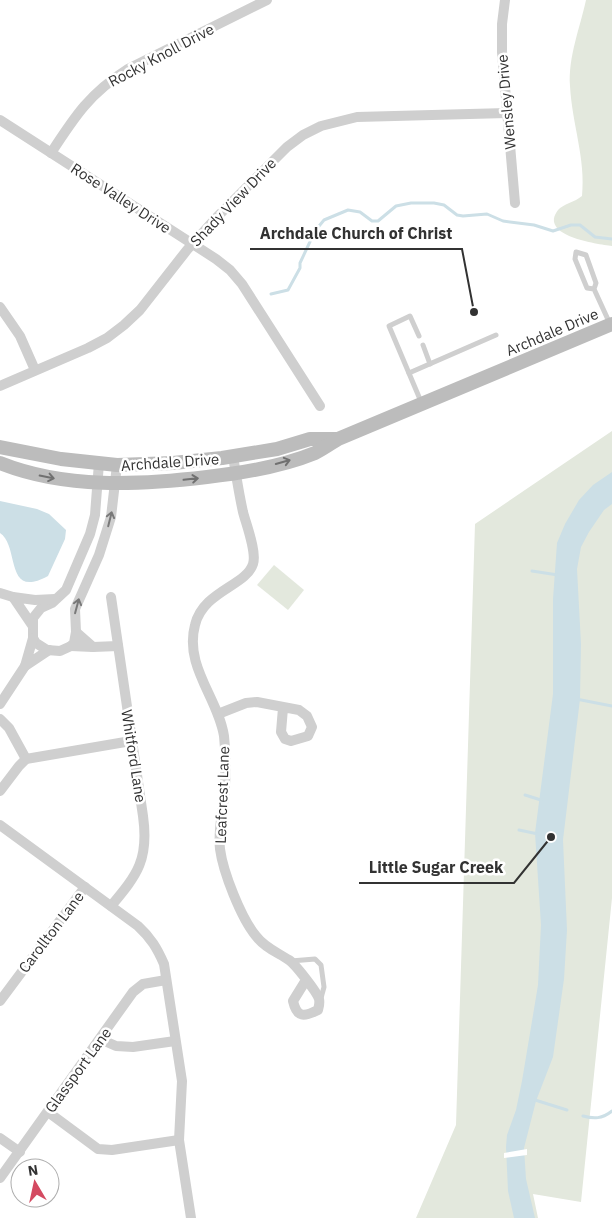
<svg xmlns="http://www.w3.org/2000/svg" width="612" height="1218" font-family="'IBM Plex Sans',sans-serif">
  <rect width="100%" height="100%" fill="#fff"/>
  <g fill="#e3e8dd">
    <path d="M586,0H612V246C597,244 538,236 558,210C563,204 575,202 582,196C586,159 572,124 570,86C568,57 580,28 586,0Z"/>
    <polygon points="612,431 612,898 581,1202 533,1194 538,1218 416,1218 456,1125 475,524"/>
    <polygon points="274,565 304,590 288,610 257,585"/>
  </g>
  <g fill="#ccdfe6">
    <polygon points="612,472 612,504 604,510 589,532 581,547 577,569 581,644 580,699 563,840 567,930 564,979 553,1057 536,1101 524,1148 526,1179 535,1218 514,1218 508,1191 506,1147 507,1135 516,1110 522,1081 538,985 541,925 535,833 553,694 553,599 557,543 565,524 579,500 593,485"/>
    <path d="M0,501L37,509L49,514L66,530L65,539L48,576C4,600 20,546 0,533Z"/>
  </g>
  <polygon fill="#fff" points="527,1149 527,1155 504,1158 504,1153"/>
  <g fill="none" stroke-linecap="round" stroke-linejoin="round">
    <g stroke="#ccdfe6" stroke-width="3">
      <polyline points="271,294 288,290 300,268 300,263 315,231 324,220 348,210 360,212 372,221 378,221 396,206 411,203 434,203 444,205 457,215 463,216 487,214 503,221 534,225 553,231 571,225 580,225 595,237 612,239"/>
      <polyline points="532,571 558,575"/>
      <polyline points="576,699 612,706"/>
      <polyline points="525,795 541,800"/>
      <polyline points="519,830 538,834"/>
      <polyline points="535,1100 567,1110"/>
      <path d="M583,1116C594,1119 602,1119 612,1111"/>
    </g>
    <g stroke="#cfcfcf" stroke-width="5">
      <polyline points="594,289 587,288 575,259 576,252 586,255 596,283 594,289 610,324"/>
      <polyline points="419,336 410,316 389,326 422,404"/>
      <polyline points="423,345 430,364"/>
      <polyline points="409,373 496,335"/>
      <polyline points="291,961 315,959 321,965 324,987 321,998"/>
    </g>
    <g stroke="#cfcfcf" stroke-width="10">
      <polyline points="505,0 502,24 502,52 515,203"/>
      <polyline points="0,120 216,259 230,270 242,284 320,406"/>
      <path d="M51,153C75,116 90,93 128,69L267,0"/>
      <polyline points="0,307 20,336 35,370"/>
      <polyline points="0,386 88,348 107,338 124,325 140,310 187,250 215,219 287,147 303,135 321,126 357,117 507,113"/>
      <path d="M233,456C236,475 239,494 243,512C246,524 257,552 253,564C246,586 203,591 195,625C184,666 218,698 224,736C226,755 226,778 224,797C222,815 218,831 220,849C223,872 241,918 256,936C265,948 277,952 289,960C295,964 317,992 319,999C320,1003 319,1006 318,1010C304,1017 297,1018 293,1001L306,980"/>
      <polyline points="99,463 95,515 90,534 66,590 52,603 41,608 33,618 33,638 36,643 47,650 60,651 71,646 74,643 76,632 75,609 99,555 111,517 117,465"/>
      <polyline points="0,593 13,597"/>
      <path d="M111,597L143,816C149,859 138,874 111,906"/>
      <polyline points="32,625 13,597 35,600 55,599"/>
      <polyline points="33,638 25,666 49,650"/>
      <polyline points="71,646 93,647 76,632"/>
      <polyline points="93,647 118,646"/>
      <polyline points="0,704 25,666"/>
      <polyline points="218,714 246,703 257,702 299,710 307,716 312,727 308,736 291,741 285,739 281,732 283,708"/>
      <polyline points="0,719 9,728 26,759"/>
      <polyline points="0,791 19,766 26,759 131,741"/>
      <path d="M0,825L138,926C151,938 157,948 164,964L182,1081L179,1140L191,1218"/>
      <polyline points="0,1001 85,887"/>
      <polyline points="100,1039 116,1046 133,1047 175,1041"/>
      <polyline points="48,1112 98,1149 112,1150 179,1140"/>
      <polyline points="0,1138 20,1152"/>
      <polyline points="0,1178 133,992 143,984 166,980"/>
    </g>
    <g stroke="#bcbcbc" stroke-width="14">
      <polyline points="0,447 61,459 117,465 173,463 222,458 277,449 310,439 337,439"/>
      <path d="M0,463C65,489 139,485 207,477C243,473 281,467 315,453C323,449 330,444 338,439L612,324"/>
    </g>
  </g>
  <defs><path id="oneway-shaft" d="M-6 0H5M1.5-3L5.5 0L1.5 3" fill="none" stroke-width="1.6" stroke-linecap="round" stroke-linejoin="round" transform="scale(1.25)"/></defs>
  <g stroke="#707070">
    <use href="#oneway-shaft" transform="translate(283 462) rotate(-16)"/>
    <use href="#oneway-shaft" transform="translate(47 477) rotate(11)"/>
    <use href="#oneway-shaft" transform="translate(191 479) rotate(-6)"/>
  </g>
  <g stroke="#797979">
    <use href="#oneway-shaft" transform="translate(110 519) rotate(-76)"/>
    <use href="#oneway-shaft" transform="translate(77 606) rotate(-75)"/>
  </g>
  <g text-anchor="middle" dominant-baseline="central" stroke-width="5" stroke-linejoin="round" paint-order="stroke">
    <g font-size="15" fill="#323232" stroke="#fff">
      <text transform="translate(161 55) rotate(-28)">Rocky Knoll Drive</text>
      <text transform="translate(506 102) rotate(-95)">Wensley Drive</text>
      <text transform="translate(121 198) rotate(33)">Rose Valley Drive</text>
      <text transform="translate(233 202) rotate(-46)">Shady View Drive</text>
      <text transform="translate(552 332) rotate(-23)">Archdale Drive</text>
      <text transform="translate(170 462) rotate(-4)">Archdale Drive</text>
      <text transform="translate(134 756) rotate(81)">Whitford Lane</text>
      <text transform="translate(222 795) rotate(-88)">Leafcrest Lane</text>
      <text transform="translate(51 932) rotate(-53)">Carollton Lane</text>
      <text transform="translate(78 1070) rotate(-54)">Glassport Lane</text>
    </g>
  </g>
  <path fill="none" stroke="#323232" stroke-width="2" d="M474 312L462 249H250M551 837L514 883H359"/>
  <g fill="#323232" stroke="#fff" stroke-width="2">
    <circle cx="474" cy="312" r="5"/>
    <circle cx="551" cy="837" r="5"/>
  </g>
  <g font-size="16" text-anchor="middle" font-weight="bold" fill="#323232" stroke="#fff" stroke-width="5" stroke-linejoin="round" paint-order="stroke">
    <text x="356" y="239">Archdale Church of Christ</text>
    <text x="436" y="873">Little Sugar Creek</text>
  </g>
  <g transform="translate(35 1183) rotate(351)"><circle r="24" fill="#ffffff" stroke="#adadad"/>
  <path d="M0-4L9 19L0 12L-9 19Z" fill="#d44a61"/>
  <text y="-8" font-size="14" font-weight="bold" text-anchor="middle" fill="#323232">N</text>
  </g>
</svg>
